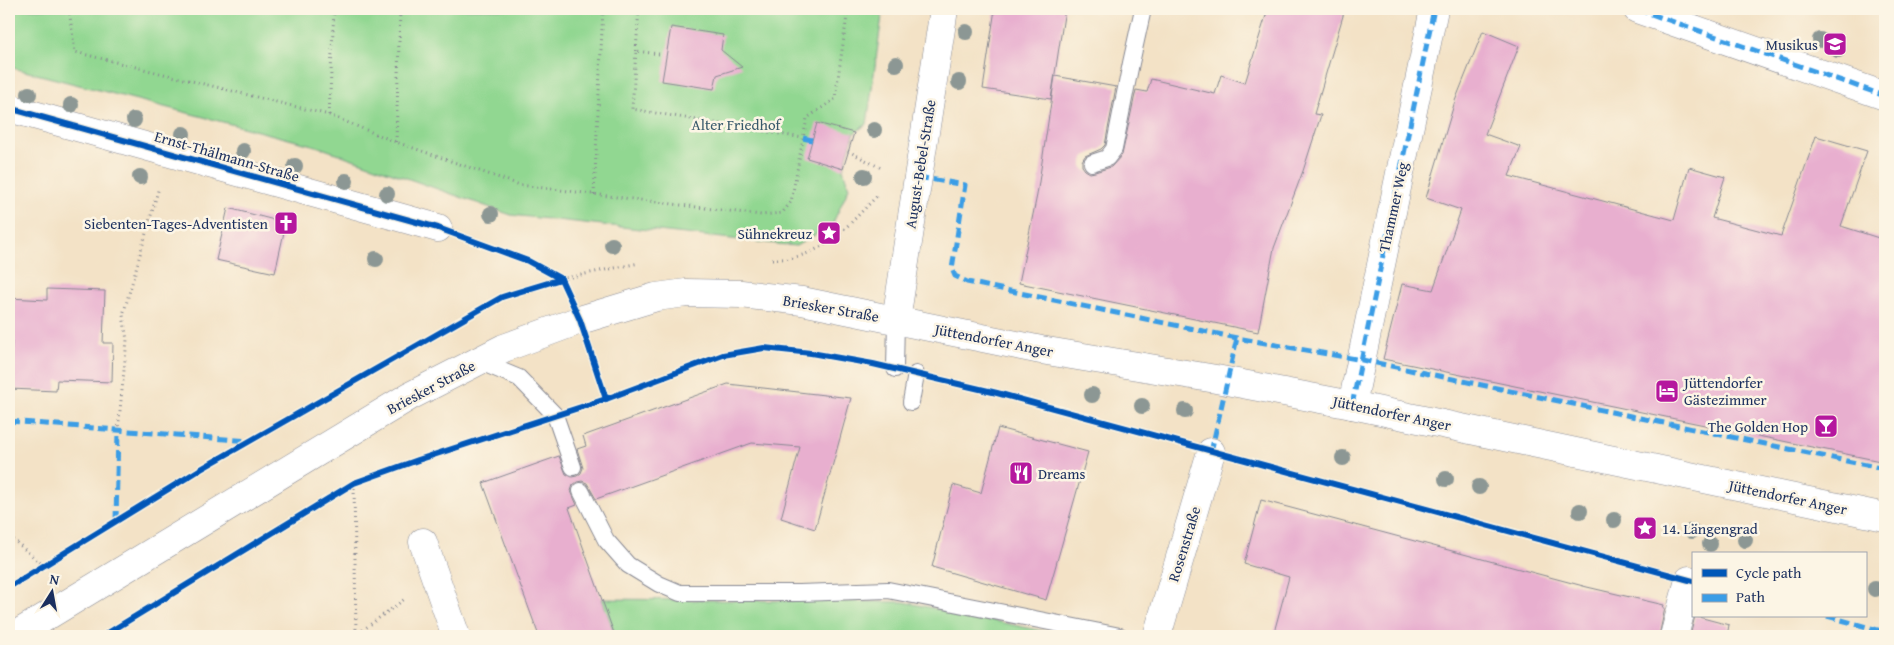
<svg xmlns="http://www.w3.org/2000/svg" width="1894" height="645" font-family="'Gentium Book Plus',serif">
  <rect width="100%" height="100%" fill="#fcf5e5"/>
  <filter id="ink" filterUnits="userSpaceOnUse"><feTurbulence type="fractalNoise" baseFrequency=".02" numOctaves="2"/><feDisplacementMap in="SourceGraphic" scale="10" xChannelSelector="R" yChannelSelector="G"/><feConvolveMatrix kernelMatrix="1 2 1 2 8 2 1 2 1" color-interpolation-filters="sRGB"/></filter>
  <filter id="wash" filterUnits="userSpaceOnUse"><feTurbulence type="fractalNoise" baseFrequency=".0096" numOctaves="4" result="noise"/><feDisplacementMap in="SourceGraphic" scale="20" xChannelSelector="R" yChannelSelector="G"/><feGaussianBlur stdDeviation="1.12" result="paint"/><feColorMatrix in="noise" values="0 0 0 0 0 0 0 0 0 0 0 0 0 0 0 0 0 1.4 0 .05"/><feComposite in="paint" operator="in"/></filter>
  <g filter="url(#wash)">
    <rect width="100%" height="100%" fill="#f3e2c6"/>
    <g fill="#91d791" stroke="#568378">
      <polygon points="9,9 883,9 867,124 854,133 843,169 849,188 832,225 796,246 511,215 316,146 9,67"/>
      <polygon points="602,599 904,602 1066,636 615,636"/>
    </g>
    <g id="blocks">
      <g fill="#e8afcf">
        <polygon points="995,9 1065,9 1051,99 983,89"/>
        <polygon points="1268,9 1345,9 1314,114 1321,115 1303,171 1274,248 1258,332 1019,283 1037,195 1055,76 1116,87 1105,145 1101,149 1085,156 1082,161 1082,166 1085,170 1090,173 1095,172 1111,167 1122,155 1136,90 1147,92 1151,79 1215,94 1221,75 1245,83"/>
        <polygon points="671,27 723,35 721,50 742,67 717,75 714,89 662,81"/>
        <polygon points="1483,31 1519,46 1485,134 1521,147 1509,176 1674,220 1689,167 1725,177 1712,218 1781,236 1816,136 1867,151 1841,226 1885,240 1885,462 1383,359 1402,284 1433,290 1461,210 1426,198 1455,101"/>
        <polygon points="817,123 854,133 843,169 807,158"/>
        <polygon points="228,208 286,223 275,273 216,260"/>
        <polygon points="47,289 105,291 103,343 113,343 112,382 57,380 56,391 10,389 12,338 9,337 9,298 47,300"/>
        <polygon points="728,384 851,398 815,529 781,518 800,447 752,443 596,499 587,483 582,481 577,482 573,485 571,491 577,505 569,508 615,636 539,636 483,483 559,456 566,474 572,477 577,476 581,473 583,468 577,449 586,446 583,436"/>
        <polygon points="998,428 1088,452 1046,600 932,567 953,485 981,493"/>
        <polygon points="1261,500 1587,587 1664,605 1663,608 1665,608 1659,636 1273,636 1289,577 1244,564"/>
        <polygon points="1695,616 1729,625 1727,636 1690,636"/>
      </g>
    </g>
  </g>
  <g filter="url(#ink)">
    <use href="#blocks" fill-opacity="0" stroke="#878892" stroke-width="1"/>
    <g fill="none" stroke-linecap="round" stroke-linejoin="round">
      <g stroke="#878892" stroke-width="18">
        <g id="lane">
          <polyline points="1092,163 1107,158 1114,149 1131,63 1143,9"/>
          <polyline points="478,361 519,378 555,415 573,467"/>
          <polyline points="895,369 896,320"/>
          <polyline points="911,402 916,374"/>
          <polyline points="581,491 606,540 628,565 659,584 680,593 799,593 888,590 1120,636"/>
        </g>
      </g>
      <g stroke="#878892" stroke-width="29">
        <g id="street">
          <polyline points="1637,9 1885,96"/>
          <polyline points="9,108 438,228"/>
          <polyline points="896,320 944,9"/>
          <polyline points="1352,405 1434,9"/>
          <polyline points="423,542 456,636"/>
          <polyline points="1157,636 1211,452"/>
          <polyline points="1674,636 1689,580"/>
        </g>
      </g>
      <g stroke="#878892" stroke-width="29">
        <polyline id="secondary" points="14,636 410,396 504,348 580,320 656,297 686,293 741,294 802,301 1041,350 1216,379 1352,405 1885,517"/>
      </g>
      <g stroke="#878892" stroke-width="3" stroke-dasharray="1 4" stroke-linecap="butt">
        <polyline points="69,9 75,52 329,115 396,142 520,185 761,215 782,213 791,202 807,118 835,99 848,9"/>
        <polyline points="636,51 639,9"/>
        <polyline points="9,53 12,68 11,73"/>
        <polyline points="659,54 636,51 632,109 803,138"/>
        <polyline points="329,115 334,9"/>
        <polyline points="396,142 400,9"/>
        <polyline points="848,151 883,169"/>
        <polyline points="594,195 603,9"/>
        <path d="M772,259C821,261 847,226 878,195"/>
        <polyline points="561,279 639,263"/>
        <polyline points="118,431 127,340 123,315 159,187"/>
        <polyline points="354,483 356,635 406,598"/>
        <polyline points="9,536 44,566"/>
      </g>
      <use href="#lane" stroke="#fff" stroke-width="16"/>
      <use href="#street" stroke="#fff" stroke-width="28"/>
      <use href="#secondary" stroke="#fff" stroke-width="28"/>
      <g stroke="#3b9de6" stroke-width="5" stroke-dasharray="10 5" stroke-linecap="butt">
        <polyline points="1637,9 1885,96"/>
        <polyline points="803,138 812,140"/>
        <polyline points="918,177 965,185 952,269 955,276 967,282 1237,338 1362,360 1885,469"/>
        <polyline points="1352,405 1434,9"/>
        <polyline points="9,421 248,441"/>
        <polyline points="1211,452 1237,338"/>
        <polyline points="116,521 118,431"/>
        <polyline points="1827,616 1885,632"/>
      </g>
      <g stroke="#fcf5e5" stroke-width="9">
        <g id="cycleway">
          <polyline points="9,108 438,228 528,261 561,279"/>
          <polyline points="561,279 580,320 606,399"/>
          <polyline points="9,587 201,469 502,297 561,279"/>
          <polyline points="103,636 354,483 418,460 606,399 723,355 764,348 811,353 873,364 997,393 1693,581"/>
        </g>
      </g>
      <use href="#cycleway" stroke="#0057b8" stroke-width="6"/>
    </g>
    <g fill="#8c9794">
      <circle cx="966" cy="32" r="8"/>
      <circle cx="1820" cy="40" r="8"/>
      <circle cx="1838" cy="50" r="8"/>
      <circle cx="896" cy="64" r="8"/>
      <circle cx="959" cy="82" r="8"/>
      <circle cx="29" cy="94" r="8"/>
      <circle cx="71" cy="105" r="8"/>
      <circle cx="134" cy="120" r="8"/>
      <circle cx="874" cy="130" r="8"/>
      <circle cx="183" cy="134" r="8"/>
      <circle cx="243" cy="151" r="8"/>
      <circle cx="295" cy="166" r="8"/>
      <circle cx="864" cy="176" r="8"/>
      <circle cx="140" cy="177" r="8"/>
      <circle cx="346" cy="181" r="8"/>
      <circle cx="387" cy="194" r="8"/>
      <circle cx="491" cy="214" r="8"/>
      <circle cx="612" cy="245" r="8"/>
      <circle cx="376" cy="259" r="8"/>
      <circle cx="1092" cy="395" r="8"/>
      <circle cx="1142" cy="406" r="8"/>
      <circle cx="1185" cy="411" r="8"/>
      <circle cx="1343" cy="458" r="8"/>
      <circle cx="1446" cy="479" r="8"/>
      <circle cx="1479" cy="487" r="8"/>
      <circle cx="1580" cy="511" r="8"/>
      <circle cx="1614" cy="520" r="8"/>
      <circle cx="1692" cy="531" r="8"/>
      <circle cx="1745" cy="540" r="8"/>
      <circle cx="1710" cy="544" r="8"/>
      <circle cx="1875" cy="589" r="8"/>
    </g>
  </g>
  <defs>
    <g id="school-square" transform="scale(1.25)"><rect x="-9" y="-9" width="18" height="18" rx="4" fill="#b5179e" stroke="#fcf5e5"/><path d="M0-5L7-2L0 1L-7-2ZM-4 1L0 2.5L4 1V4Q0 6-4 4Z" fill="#fff"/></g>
    <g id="church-square" transform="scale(1.25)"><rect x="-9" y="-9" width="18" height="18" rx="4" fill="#b5179e" stroke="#fcf5e5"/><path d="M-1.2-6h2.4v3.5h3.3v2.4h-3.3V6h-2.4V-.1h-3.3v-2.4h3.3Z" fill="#fff"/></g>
    <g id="sight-square" transform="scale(1.25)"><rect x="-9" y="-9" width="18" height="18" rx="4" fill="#b5179e" stroke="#fcf5e5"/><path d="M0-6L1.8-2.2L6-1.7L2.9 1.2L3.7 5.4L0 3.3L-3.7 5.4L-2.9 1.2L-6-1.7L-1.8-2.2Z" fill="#fff"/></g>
    <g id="hotel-square" transform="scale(1.25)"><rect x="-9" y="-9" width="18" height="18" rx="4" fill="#b5179e" stroke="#fcf5e5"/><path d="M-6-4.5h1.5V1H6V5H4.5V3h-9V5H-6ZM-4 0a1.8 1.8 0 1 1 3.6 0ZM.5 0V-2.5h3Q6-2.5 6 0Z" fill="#fff"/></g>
    <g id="bar-square" transform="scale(1.25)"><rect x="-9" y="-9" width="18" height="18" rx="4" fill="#b5179e" stroke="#fcf5e5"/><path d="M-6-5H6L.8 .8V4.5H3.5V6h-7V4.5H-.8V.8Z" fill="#fff"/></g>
    <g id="restaurant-square" transform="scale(1.25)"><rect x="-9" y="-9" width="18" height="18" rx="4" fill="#b5179e" stroke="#fcf5e5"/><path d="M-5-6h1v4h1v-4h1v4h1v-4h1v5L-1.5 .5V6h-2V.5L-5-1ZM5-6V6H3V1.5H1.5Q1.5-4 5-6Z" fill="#fff"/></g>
  </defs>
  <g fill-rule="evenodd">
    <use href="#school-square" x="1835" y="44"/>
    <use href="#church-square" x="286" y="223"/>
    <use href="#sight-square" x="829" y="233"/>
    <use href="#hotel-square" x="1667" y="391"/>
    <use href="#bar-square" x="1826" y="426"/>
    <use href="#restaurant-square" x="1021" y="473"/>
    <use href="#sight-square" x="1645" y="528"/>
  </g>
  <g text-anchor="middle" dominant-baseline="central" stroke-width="5" stroke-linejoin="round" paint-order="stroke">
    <g font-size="15" fill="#1b2f5e" stroke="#fcf5e5" text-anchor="end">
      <text x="1818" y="44">Musikus</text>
      <text x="268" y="223">Siebenten-Tages-Adventisten</text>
      <text x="812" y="233">Sühnekreuz</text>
      <text x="1684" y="382" text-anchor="start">Jüttendorfer<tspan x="1684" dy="17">Gästezimmer</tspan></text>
      <text x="1808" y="426">The Golden Hop</text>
      <text x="1038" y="473" text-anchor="start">Dreams</text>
      <text x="1662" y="528" text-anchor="start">14. Längengrad</text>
    </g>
    <g font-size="15" fill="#38596b" stroke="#fcf5e5">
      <text x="736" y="124">Alter Friedhof</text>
    </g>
    <g font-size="15" fill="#1b2f5e" stroke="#fcf5e5">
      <text transform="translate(227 156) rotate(16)">Ernst-Thälmann-Straße</text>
      <text transform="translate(920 164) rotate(-81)">August-Bebel-Straße</text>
      <text transform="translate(1393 207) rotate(-78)">Thammer Weg</text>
      <text transform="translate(831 308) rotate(10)">Briesker Straße</text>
      <text transform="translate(994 340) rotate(11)">Jüttendorfer Anger</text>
      <text transform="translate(431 387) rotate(-28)">Briesker Straße</text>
      <text transform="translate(1392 413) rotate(12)">Jüttendorfer Anger</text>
      <text transform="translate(1788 497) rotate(12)">Jüttendorfer Anger</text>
      <text transform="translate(1184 544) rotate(-73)">Rosenstraße</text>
    </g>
  </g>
  <rect width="1894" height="645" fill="none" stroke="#fcf5e5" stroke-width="30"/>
  <rect x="1692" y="552" width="175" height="65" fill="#fcf5e5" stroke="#a2a6af"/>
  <rect x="1702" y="569" width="25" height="8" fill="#0057b8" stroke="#a2a6af"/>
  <text x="1736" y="578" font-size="15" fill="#1b2f5e">Cycle path</text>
  <rect x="1702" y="594" width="25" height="8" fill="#3b9de6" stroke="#a2a6af"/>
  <text x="1736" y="602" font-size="15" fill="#1b2f5e">Path</text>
  <g transform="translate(52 592) rotate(11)" stroke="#fcf5e5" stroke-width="4" paint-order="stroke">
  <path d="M0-4L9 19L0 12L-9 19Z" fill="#1b2f5e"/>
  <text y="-8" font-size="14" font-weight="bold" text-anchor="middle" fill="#1b2f5e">N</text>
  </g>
</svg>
